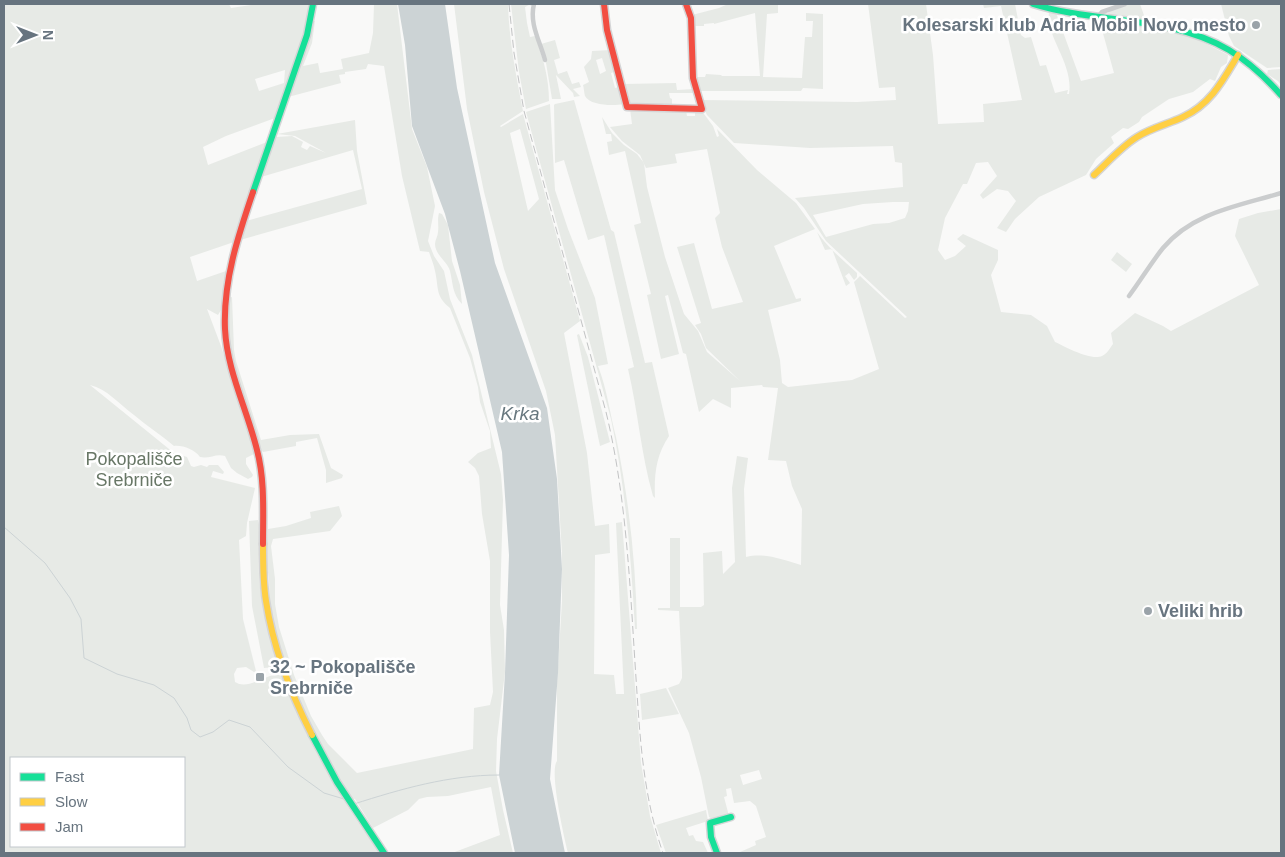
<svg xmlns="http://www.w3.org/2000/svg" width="1285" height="857" font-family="Helvetica,sans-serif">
  <rect width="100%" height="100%" fill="#f9f9f8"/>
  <g fill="#e7eae6" fill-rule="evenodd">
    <path d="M4,4H229L231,8L258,4H310L300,46L275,118L226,136L203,147L208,165L267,142L234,242L190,257L197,281L226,271L221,310L218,315L207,309L221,346L252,441L254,454L246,458V464L253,475L252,477L248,479L237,473L231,468L225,456C216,453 210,459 200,457C195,450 183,445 174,446C161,435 147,426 134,415C119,404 107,389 90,385L174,453L187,457L191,466L194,467L201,465L207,467L209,465H218L224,472L223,474L213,471L211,477L255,488L247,523L246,536L239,540L243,619L256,671L254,672L246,667L237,668L234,674L235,682C249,691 266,672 282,675C305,739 340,799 380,853H4ZM285,70L284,83L259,91L255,79ZM11,758H184V846H11Z"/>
    <path d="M374,4H397L412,129L427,167L435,206L428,241L434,256L444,271L450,299L472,355L501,474L503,500L500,605L504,630L505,672L497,739L496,771L503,810L513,853H452L500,835L491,787L448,796L427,797L419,799L408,810L373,828L355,799L350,798L320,746L304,713L295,692L276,636L270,614L269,579L266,560L268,529L286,526L311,518L310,512L339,506L342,516L330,531L273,539L271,546L275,579V604L279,627L294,675L311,716L322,735L328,744L357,773L473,749L474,708L490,705L493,692L490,632V561L482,514L479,476L475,468L468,462L478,453L491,448L490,431L480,402L478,387L470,358L450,308C435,296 439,288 435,271C434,265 431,258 429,252L420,251L402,176L384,66L368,64L366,69L345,72V74L339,75L341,83L288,97L313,21H315L312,43L303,66L318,63L320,73L343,69L341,59L369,53L373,33Z"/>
    <path d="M454,4H508C509,40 516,75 523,111L500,126L501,127L523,114L580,321L564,333L587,453L595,526L609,524L610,553L595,555L594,674L614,675L616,694H624L616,523L622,522L641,763L650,816L661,853H568C564,837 549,771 557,761V684L562,601V554L555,435L546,391L504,269L484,192L467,109ZM520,129L539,199L528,211L510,133Z"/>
    <path d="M511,4H532V6L529,5L525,7L527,23L530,37L535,36C543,57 549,78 549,101L526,109L519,72Z"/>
    <polygon points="728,4 778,4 778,13 767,14 763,77 802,78 805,37 812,37 813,21 806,21 806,13 823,14 823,89 803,88 801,91 698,91 695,77 705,77 706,74 721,75 722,76 760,76 755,13 714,24 714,23 704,24 704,26 692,26 692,15 719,8"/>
    <path d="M868,4H926L933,55L938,124L984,122L983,104L1022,100L1001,6L984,8L983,4H1015L1021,35L1025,38L1031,37L1040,66L1046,65L1055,93L1068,90L1067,94H1069C1074,64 1045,36 1049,12L1056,13L1081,81L1114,73L1099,19L1193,37L1228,55L1227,63L1221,67L1215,81L1210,79L1193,92L1169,99L1142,117L1139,122L1128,129L1123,128L1111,137L1114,143L1096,159L1086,175L1039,197L1015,219L1006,232L997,228L1016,201L1008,191L997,189L983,199L980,195L997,176L988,162L976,163L967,184H963L945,218L938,250L945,260L955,256L966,246L957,239L963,234L998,250V260L991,275L1001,312L1031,315L1047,326L1055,342C1066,347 1091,361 1102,356C1107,354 1110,348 1113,344L1111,333L1135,313L1163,326L1171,331L1259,285L1235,236L1239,219L1258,213L1281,209V853H741L740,852L756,845L755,841L766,837L756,806L750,801L734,803L731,788L726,789L727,796L724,797L729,816L712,819L709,817L701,777L689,733L668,688L679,684L682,678V672L679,611L658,610V608H670V538H680V607H701L704,605L703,553L722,551L723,574L735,562L732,488L737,456L748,458L744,489L746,557C765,552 783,560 801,565L802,509L792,486L786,461L768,460L778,388L763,387L762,385L731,388V408L713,399L699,412L686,354L683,353L668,295L665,296L679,354L661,359L647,295L651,294L634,225L641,223L625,151L609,155L607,142L612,141L611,134H606L602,117L612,133L624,145L637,154L644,163L647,187L665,257L684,314L698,331L707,352L740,381L706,348L701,334L695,325L701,323L677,247L694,243L712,309L743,302L722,247L715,218L720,213L707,149L675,154L677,163L646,168L640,155L622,141L610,127L632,124L630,109L686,110L687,116H695V110H701L713,126L717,137L719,136L717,129L757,170L796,203L815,229L774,246L796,299L801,298V301L768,310L780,360L782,383L788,387L852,380L879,369L854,282L860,276L905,318L907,317L826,241L804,208L795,198L903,187L902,163L895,162L893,146L810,148L734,143L707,115L700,100L857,102L896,100L895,87L879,88ZM893,202H909L908,211L905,218L889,223L873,224L826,237L813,215L863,204ZM759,770L762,779L743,785L740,775Z"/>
    <polygon points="1130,4 1140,4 1146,21 1109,15 1108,13 1110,10"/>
    <polygon points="1221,4 1281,4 1281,67 1267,68 1234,46 1229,36"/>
    <polygon points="555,40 560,58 554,60 558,74 567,71 572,84 579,82 581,87 573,89 580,96 574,97 573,93 556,75 561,99 552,99 545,57 541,44"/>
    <path d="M611,50L617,71L611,73L615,88L622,86L623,104C615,106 590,106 585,96C584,93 584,88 583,85L589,82L584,67L591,59L592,51ZM602,58L606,71L600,74L596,60Z"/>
    <polygon points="1281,69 1281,85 1278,81 1267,74 1268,70"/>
    <polygon points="676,83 677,90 694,89 695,93 669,93 670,98 672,99 672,108 630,106 623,84"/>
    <path d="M574,100L611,230L614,232L645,363L652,362L669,436C656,455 654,475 655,498L653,496C641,455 638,411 628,369L634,367L604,235L588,240L564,160L555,163V161L554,105L555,104Z"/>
    <path d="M550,104L555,190L568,229L595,298L608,364L598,366C607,389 610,414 616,437C629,500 636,564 637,629H635C631,557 626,490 611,419L526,112Z"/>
    <polygon points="355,120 357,151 367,204 240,240 246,221 362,189 353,150 261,177 276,137 292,136 303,142 301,147 307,150 310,146 326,153 295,136 277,134"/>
    <path d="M439,213L442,214L448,225L452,261L460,285L462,304C452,294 453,283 450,271C448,262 435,255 435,244C435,240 438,236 438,232C439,225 437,220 439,213Z"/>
    <path d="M817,232C828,248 843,260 857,273V277L854,280L849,273L845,276L850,283L846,286L832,249L825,250Z"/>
    <polygon points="1117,252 1132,264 1126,272 1111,260"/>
    <path d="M232,297L234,350L236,361L261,440L290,435L319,434L331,468L343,475L342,478L326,483V470L317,438L296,442V446L263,452L261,450C249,413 233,376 228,337C227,324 227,311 228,298Z"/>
    <polygon points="579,334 588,357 610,442 600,446 577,335"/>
    <path d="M258,520C261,531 259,542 259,554C258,574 260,596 265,615C267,625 279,661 276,667L264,668L252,606L249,521Z"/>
    <polygon points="666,688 679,714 642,720 640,694"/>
    <polygon points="706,810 708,821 686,828 689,836 693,835 696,841 703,842 708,853 666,853 656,825"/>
  </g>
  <polygon fill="#ccd3d5" points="398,4 445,4 457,88 495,263 547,408 557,479 562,569 558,673 550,779 565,853 515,853 499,775 505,673 509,555 502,452 460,271 445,214 412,126 405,45"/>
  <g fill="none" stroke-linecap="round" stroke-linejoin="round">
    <g stroke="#ccd3d5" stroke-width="1">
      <polyline points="4,527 45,563 70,598 81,619 84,658 117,674 154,685 174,698 187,718 191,730 200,737 213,732 229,720 250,727 288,767 324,793 344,799"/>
      <path d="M354,804C401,789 449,775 499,775"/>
    </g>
    <g stroke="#d5d5d6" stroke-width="9">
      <g id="fast">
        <path d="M1033,4C1097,24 1170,15 1229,50C1249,62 1266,78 1281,95"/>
        <polyline points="253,192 307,35 313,4"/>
        <polyline points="312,735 337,782 384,853"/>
        <polyline points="717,853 711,837 710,823 731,817"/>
      </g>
    </g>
    <g stroke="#d5d5d6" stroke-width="9">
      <g id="slow">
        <path d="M1094,175C1108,162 1121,147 1137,137C1151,128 1168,124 1183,117C1211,104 1223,80 1238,55"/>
        <path d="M263,544C263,563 263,583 266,601C273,647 291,694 312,735"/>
      </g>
    </g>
    <g stroke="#d5d5d6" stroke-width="9">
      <g id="jam">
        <polyline points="604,4 607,30 627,107 702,109 693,78 691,18 686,4"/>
        <path d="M253,192C238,236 223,281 225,329C227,371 247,409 257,450C265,480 263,513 263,544"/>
      </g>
    </g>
    <g stroke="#cbcdce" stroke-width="4.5">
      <path d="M534,4C529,24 540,41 545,60"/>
      <polyline points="1098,17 1102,12 1125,4"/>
      <path d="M1129,296C1141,280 1151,263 1163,248C1193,212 1239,206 1281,193"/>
    </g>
    <use href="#fast" stroke="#16e098" stroke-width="6"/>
    <use href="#slow" stroke="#ffcf43" stroke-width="6"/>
    <use href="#jam" stroke="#f24e42" stroke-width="6"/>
    <path stroke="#c2c3c4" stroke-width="1" stroke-dasharray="8 4" stroke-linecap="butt" d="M509,4L514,53L524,111L606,412C627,499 630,589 636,678C640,738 643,796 663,853"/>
  </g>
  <g fill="#9aa3a9" stroke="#fff" stroke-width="2">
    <circle cx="1256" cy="25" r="5"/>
    <circle cx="1148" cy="611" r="5"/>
    <rect x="255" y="672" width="10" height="10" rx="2.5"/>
  </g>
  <g text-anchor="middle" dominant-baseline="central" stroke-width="5" stroke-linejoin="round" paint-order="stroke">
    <g font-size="18" font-weight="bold" fill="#67747f" stroke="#fff" text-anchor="start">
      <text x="1246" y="25" text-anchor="end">Kolesarski klub Adria Mobil Novo mesto</text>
      <text x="1158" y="611">Veliki hrib</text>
      <text x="270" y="667">32 ~ Pokopališče<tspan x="270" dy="21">Srebrniče</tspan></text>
    </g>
    <g font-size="18" fill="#687766" stroke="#fff">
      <text x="134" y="459">Pokopališče<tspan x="134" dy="21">Srebrniče</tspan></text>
    </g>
    <g font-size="19" font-style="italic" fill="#68787f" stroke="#fff">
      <text x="520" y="413">Krka</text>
    </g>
  </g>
  <rect width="1285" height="857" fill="none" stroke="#67747f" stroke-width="10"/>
  <rect x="10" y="757" width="175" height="90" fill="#ffffff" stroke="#c2c7cc"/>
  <rect x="20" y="773" width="25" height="8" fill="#16e098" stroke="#c2c7cc"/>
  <text x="55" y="782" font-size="15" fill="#67747f">Fast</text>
  <rect x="20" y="798" width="25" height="8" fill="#ffcf43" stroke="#c2c7cc"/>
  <text x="55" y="807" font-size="15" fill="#67747f">Slow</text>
  <rect x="20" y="823" width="25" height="8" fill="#f24e42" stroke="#c2c7cc"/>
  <text x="55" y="832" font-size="15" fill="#67747f">Jam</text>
  <g transform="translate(35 35) rotate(90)" stroke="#ffffff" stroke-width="4" paint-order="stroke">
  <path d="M0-4L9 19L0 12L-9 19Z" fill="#67747f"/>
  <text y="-8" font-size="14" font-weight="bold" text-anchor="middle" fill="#67747f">N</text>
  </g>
</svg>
